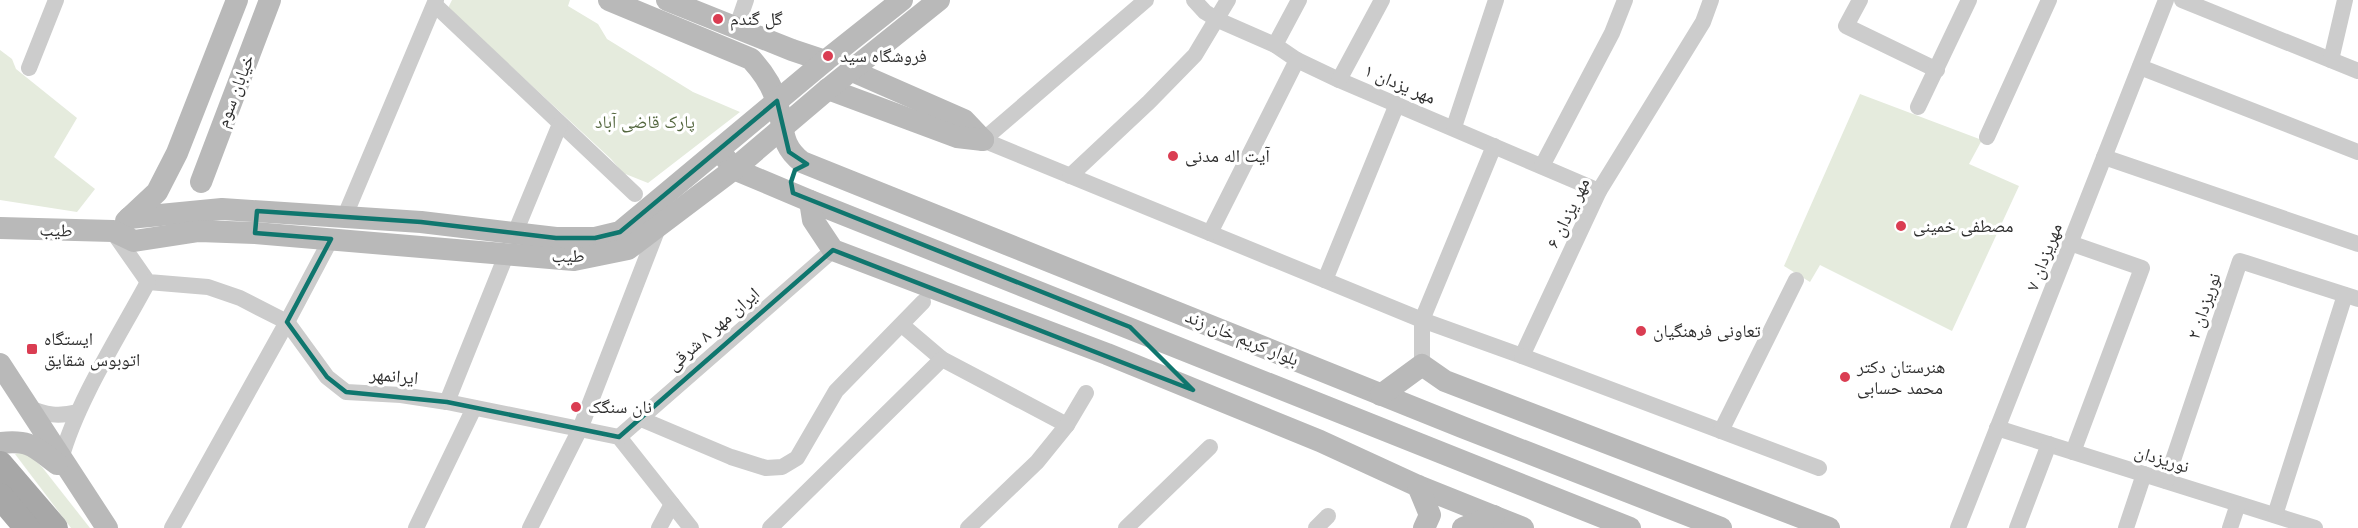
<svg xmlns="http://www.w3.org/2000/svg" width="2358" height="528" font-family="'Nunito Sans','Noto Naskh Arabic',sans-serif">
  <rect width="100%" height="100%" fill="#fff"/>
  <g fill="#e5ebdd">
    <polygon points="452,0 570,0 568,6 598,24 607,39 693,92 740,112 648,183 623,173 611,159 448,8"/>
    <polygon points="0,50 12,59 16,69 77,118 54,157 95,189 77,212 0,200"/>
    <polygon points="1860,94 1982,140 1969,164 2019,186 1952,331 1820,265 1810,282 1784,266"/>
    <polygon points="26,452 42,467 90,528 71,528 15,454"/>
  </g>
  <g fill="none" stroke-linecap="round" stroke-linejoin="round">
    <g stroke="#ccc" stroke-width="16">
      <polyline points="1146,0 983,140 1422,320 1522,356 1599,191 1703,22 1711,0"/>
      <polyline points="1194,0 1205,12 1218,20 1275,45 1297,60 1339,80 1599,191"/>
      <polyline points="1860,0 1846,26 1937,70"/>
      <polyline points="2182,0 2358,71"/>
      <polyline points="435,5 635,194"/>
      <polyline points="737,26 746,0"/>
      <polyline points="1275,45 1299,0"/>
      <polyline points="2331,60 2345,0"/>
      <polyline points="2140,67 2358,152"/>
      <polyline points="29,68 56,0"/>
      <polyline points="1339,80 1382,0"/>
      <polyline points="1918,107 1969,0"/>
      <polyline points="1454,127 1496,0"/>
      <polyline points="1987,137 2049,0"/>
      <polyline points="2104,157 2358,244"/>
      <polyline points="1542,166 1612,33 1625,0"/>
      <polyline points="1070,176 1149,102 1195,55 1228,0"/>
      <polyline points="344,218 436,0"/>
      <polyline points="113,232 148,282 208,287 240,298 287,322 327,377 346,392 401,395 447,402 619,437 691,528"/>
      <polyline points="515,233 560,124"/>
      <polyline points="1210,233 1297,60"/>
      <polyline points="2070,243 2142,268 2073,452"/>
      <polyline points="1325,280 1397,104"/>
      <polyline points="902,325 942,359 1067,425"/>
      <polyline points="1522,356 1819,468"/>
      <polyline points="1422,365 1422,320 1494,146"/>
      <polyline points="447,402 507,253"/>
      <path d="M27,407C46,415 58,417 78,412"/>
      <polyline points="641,419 731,457 766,468 782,467 797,458 836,391 923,302"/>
      <polyline points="1997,428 2315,528"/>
      <polyline points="1721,431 1796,280"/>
      <polyline points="619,437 833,250"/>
      <path d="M61,459C77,401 119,336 148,282"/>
      <polyline points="2166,481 2240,261 2358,299"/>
      <polyline points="2275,515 2345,295"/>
      <polyline points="172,528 287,322 331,239"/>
      <polyline points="416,528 474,408"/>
      <polyline points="530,528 580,429 658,228"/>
      <polyline points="659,528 672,504"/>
      <polyline points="770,528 942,359"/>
      <polyline points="968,528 1037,462 1067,425 1086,393"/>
      <polyline points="1126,528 1210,447"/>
      <polyline points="1316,528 1328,516"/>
      <polyline points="1958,528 2166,0"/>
      <polyline points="2017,528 2049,444"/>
      <polyline points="2126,528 2144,474"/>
      <polyline points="2230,528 2238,504"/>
    </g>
    <g stroke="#b9b9b9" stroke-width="22">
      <path d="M609,0L751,59C762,71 773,87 777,103C785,128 779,144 802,162L1462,427L1721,528"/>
      <polyline points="667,0 792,50 825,61"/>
      <polyline points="850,70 964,120 983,140"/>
      <polyline points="828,89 957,137 983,140"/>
      <polyline points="719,150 734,169 810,201 1630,528"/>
      <polyline points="201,182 270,0"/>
      <polyline points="810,201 813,220 833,250 1107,354 1320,441 1418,486 1523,528"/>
      <polyline points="129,218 222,209 421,222 556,238 595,238 620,232 825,61 902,0"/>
      <polyline points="126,221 157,192 177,153 237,0"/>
      <polyline points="0,228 113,231 134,241 199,231 255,233 574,260 628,249 734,169 828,89 939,0"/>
      <polyline points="0,364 107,528"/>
      <polyline points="1381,395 1422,365 1445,381 1829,528"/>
      <path d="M0,443C31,440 33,446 57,464"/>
      <polyline points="1418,486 1430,515 1424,528"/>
      <polyline points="1463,528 1494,516"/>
    </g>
    <g stroke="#a7a7a7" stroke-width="26">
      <polyline points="0,464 55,528"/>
      <polyline points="0,496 27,528"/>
    </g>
  </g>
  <path fill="none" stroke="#0f766e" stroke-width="4.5" stroke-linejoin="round" d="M777,101L789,152L807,164L795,170L791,182L793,193L1130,327L1193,390L833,250L619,437L447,402L346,392L327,377L287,322L331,239L255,233L257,211L421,222L556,238H595L620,232Z"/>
  <g fill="#da3d52" stroke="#fff" stroke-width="2">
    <circle cx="718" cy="19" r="6"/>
    <circle cx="828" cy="56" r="6"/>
    <circle cx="1173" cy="156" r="6"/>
    <circle cx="1901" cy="226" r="6"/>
    <circle cx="1641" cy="331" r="6"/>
    <rect x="26" y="343" width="12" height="12" rx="3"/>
    <circle cx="1845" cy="377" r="6"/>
    <circle cx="576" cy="407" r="6"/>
  </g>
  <g text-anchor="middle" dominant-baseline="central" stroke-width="6" stroke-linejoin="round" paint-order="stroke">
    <g font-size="18" fill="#2f2f2f" stroke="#fff" text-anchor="start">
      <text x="730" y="19">گل گندم</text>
      <text x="840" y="56">فروشگاه سید</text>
      <text x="1185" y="156">آیت اله مدنی</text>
      <text x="1913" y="226">مصطفی خمینی</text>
      <text x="1653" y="331">تعاونی فرهنگیان</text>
      <text x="44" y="339">ایستگاه<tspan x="44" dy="21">اتوبوس شقایق</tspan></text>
      <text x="1857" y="367">هنرستان دکتر<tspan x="1857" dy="21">محمد حسابی</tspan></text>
      <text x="588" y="407">نان سنگک</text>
    </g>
    <g font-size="18" fill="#2f2f2f" stroke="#fff">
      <text transform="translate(1400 84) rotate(23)">مهر یزدان ۱</text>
      <text transform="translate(235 91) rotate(-69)">خیابان سوم</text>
      <text transform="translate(1568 213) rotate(-64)">مهر یزدان ۶</text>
      <text transform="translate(56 230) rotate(2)">طیب</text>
      <text transform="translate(568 256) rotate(-1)">طیب</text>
      <text transform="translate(2044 257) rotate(-69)">مهریزدان ۷</text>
      <text transform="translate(2204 306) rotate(-71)">نوریزدان ۲</text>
      <text transform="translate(713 329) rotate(-41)">ایران مهر ٨ شرقی</text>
      <text transform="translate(1242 338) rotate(22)">بلوار کریم خان زند</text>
      <text transform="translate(394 376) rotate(5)">ایرانمهر</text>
      <text transform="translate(2162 459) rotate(17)">نوریزدان</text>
    </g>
    <g font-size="18" fill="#54673f" stroke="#fff">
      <text x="645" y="122">پارک قاضی آباد</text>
    </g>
  </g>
</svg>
